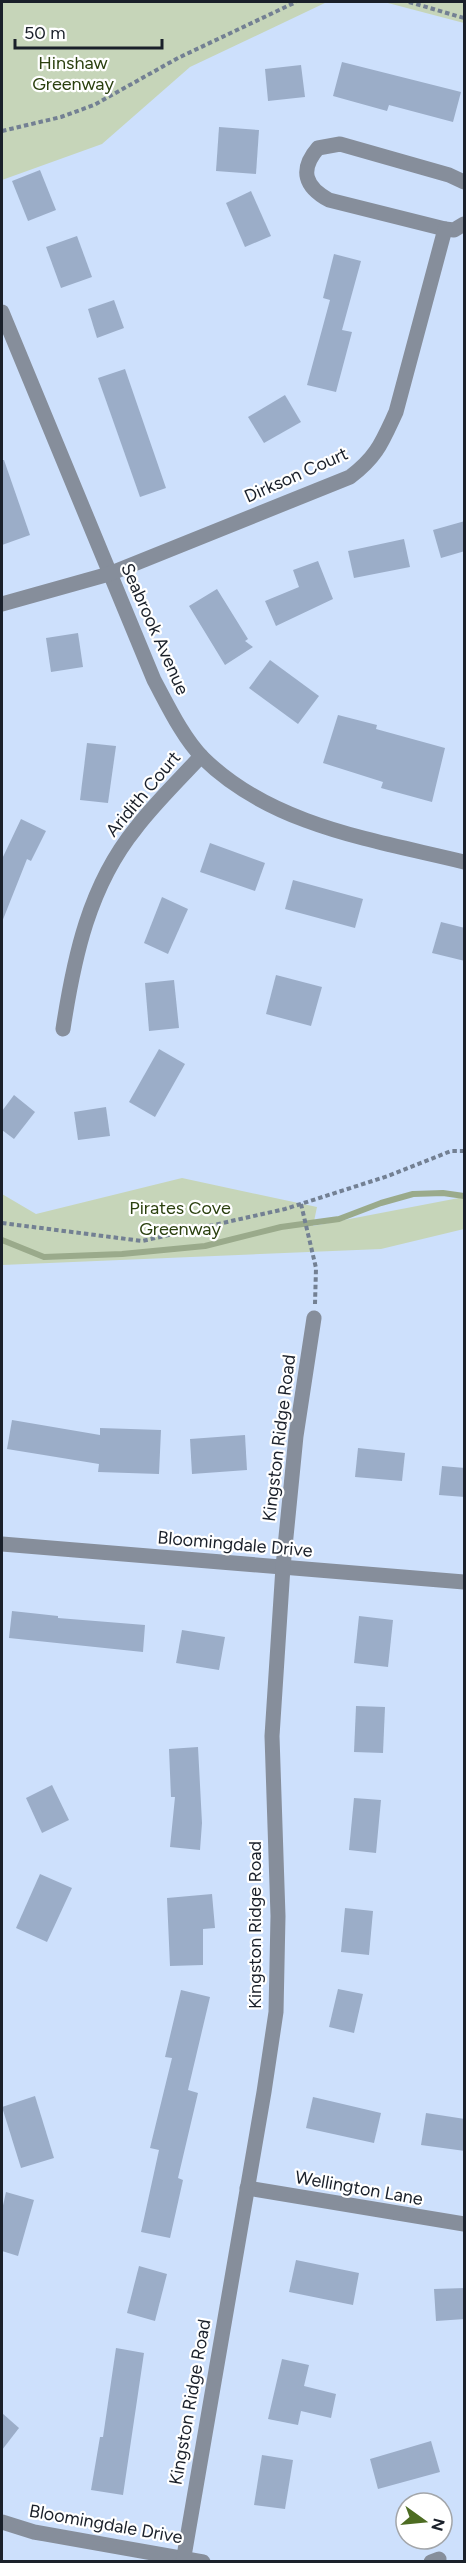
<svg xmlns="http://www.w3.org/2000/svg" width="466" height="2563" font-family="Figtree,sans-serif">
  <rect width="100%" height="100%" fill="#cde0fc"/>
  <g fill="#c6d5b9">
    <polygon points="2,2 327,2 190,67 102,144 2,180"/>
    <polygon points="384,2 464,2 464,23"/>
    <polygon points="182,1178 317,1207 313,1226 464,1197 464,1229 381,1249 2,1265 2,1194 36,1214"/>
  </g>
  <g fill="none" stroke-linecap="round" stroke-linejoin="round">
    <polyline stroke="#9aaa8b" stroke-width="6" points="2,1240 44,1257 122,1254 205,1246 281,1227 339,1219 381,1203 413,1194 443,1193 464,1196"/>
  </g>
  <g fill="#9badc8">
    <polygon points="342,62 461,92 453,122 389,105 387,111 333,96"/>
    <polygon points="301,65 305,97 268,101 265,69"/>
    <polygon points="219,127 259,130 256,174 216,171"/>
    <polygon points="40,170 56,210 28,221 12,181"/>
    <polygon points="251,191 271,236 245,247 226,203"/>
    <polygon points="77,236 92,277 61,288 46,247"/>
    <polygon points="334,254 361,261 342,330 352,332 336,392 307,385 330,300 323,298"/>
    <polygon points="114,300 124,328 97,338 88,309"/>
    <polygon points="125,369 166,488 140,497 98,378"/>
    <polygon points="285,395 301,422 264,443 248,417"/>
    <polygon points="2,460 4,460 30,535 2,545"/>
    <polygon points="465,521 465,551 441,558 433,530"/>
    <polygon points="404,539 410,567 354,578 348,551"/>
    <polygon points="318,561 333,599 276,626 265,601 299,587 293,570"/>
    <polygon points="217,589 248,639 245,641 253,647 225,665 189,606"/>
    <polygon points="78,633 83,667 51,672 46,638"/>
    <polygon points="270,660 319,696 298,724 249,688"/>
    <polygon points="338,715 377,725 376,729 445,748 432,802 381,788 383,782 323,763"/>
    <polygon points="87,743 116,746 108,803 80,800"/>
    <polygon points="21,819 46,831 31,861 27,859 2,922 2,859"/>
    <polygon points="210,843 265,863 255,891 200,872"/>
    <polygon points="293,880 363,899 355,928 285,909"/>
    <polygon points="162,897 188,909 168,954 144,943"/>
    <polygon points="441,922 465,928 465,961 432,953"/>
    <polygon points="276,975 322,987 311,1026 266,1014"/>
    <polygon points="174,980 179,1028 149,1031 145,983"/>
    <polygon points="159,1049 185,1064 155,1117 129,1102"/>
    <polygon points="14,1095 35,1112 14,1139 2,1130 2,1111"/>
    <polygon points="106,1107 110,1136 78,1140 74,1112"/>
    <polygon points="12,1420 100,1435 100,1428 161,1430 159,1474 98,1472 99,1464 7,1449"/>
    <polygon points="245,1435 247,1470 192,1474 190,1439"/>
    <polygon points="358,1448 405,1453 402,1481 355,1477"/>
    <polygon points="442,1466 465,1468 465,1497 439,1495"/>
    <polygon points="12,1611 58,1616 58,1618 145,1625 143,1652 9,1638"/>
    <polygon points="359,1616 393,1620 388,1667 354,1663"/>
    <polygon points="182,1630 225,1637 219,1670 176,1663"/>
    <polygon points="356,1706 385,1707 383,1753 354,1752"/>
    <polygon points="198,1747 202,1823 200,1850 170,1847 175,1797 171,1797 169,1749"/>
    <polygon points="52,1785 69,1820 42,1833 26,1798"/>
    <polygon points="354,1798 381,1800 376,1853 349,1850"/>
    <polygon points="40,1874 72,1888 47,1942 16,1928"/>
    <polygon points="212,1894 215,1928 203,1929 203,1965 170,1966 167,1898"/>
    <polygon points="345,1908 373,1911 369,1955 341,1952"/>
    <polygon points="338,1989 363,1994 354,2033 329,2027"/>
    <polygon points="181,1990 210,1997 188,2090 198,2093 178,2178 183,2180 170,2238 141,2232 159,2150 150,2148 172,2058 165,2057"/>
    <polygon points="35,2096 54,2158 21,2168 2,2107"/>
    <polygon points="313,2097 381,2113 374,2143 306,2128"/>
    <polygon points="426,2113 465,2119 465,2151 421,2145"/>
    <polygon points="6,2192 34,2200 18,2256 2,2251 2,2210"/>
    <polygon points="296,2260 359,2273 353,2305 289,2292"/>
    <polygon points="139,2266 167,2274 155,2321 127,2313"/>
    <polygon points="465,2288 465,2319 436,2321 434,2289"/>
    <polygon points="116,2348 144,2353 123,2495 91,2490 100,2437 103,2437"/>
    <polygon points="282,2359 309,2365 304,2386 336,2394 331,2418 301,2411 298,2425 268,2419"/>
    <polygon points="2,2413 19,2428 2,2450"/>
    <polygon points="431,2441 440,2472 378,2489 370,2459"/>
    <polygon points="262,2455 293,2460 285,2509 254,2505"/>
  </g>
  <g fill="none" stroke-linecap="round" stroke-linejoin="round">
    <g stroke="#738093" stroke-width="4" stroke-dasharray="4.5 3" stroke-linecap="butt">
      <polyline points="409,2 464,18"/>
      <polyline points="2,131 61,117 94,105 178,58 296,2"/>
      <polyline points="301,1204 316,1268 315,1304"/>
      <polyline points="2,1223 142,1241 285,1209 388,1176 451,1151 464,1151"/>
    </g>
    <g stroke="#868e9b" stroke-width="15">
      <path d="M464,182L449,175L340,144L318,148C299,170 305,187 329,200L445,229L454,230L464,224"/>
      <path d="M2,312L154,680C167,704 183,738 203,758C272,826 374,840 464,862"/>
      <path d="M2,604L109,574L350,477C377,457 382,442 396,412L445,229"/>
      <path d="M63,1029C74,957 89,886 136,828C155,803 179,780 201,756"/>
      <polyline points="2,1544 464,1582"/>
      <polyline points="247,2188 464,2224"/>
      <polyline points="2,2522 34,2532 203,2562"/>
      <polyline points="183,2562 264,2092 276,2012 278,1916 272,1736 283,1567 296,1436 314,1318"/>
      <polyline points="431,2562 439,2559"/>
    </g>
  </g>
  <g text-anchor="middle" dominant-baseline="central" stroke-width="4.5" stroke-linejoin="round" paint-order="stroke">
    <g font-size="18" fill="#2b400f" stroke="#fff">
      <text x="73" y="63">Hinshaw<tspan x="73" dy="21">Greenway</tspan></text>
      <text x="180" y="1208">Pirates Cove<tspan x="180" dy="21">Greenway</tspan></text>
    </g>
    <g font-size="18" fill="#1a202a" stroke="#fff">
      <text transform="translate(296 475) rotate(-24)">Dirkson Court</text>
      <text transform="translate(155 629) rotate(66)">Seabrook Avenue</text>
      <text transform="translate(143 794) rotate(-50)">Aridith Court</text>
      <text transform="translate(279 1438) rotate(-83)">Kingston Ridge Road</text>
      <text transform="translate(235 1544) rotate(5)">Bloomingdale Drive</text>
      <text transform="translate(255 1925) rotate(-90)">Kingston Ridge Road</text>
      <text transform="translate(359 2188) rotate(10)">Wellington Lane</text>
      <text transform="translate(190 2402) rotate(-80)">Kingston Ridge Road</text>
      <text transform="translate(106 2524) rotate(10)">Bloomingdale Drive</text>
    </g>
  </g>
  <rect width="466" height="2563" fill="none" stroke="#1a202a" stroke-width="6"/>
  <g transform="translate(424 2521) rotate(105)"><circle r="28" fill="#ffffff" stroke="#a3a6aa" stroke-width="1.5"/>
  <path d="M0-4.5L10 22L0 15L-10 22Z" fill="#4d6c22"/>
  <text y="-9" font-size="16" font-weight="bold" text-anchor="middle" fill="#1a202a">N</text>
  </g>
  <path d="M15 39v9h147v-9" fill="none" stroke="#1a202a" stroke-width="3"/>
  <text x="24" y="39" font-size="18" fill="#1a202a" stroke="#ffffff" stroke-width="4.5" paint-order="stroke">50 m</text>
</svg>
